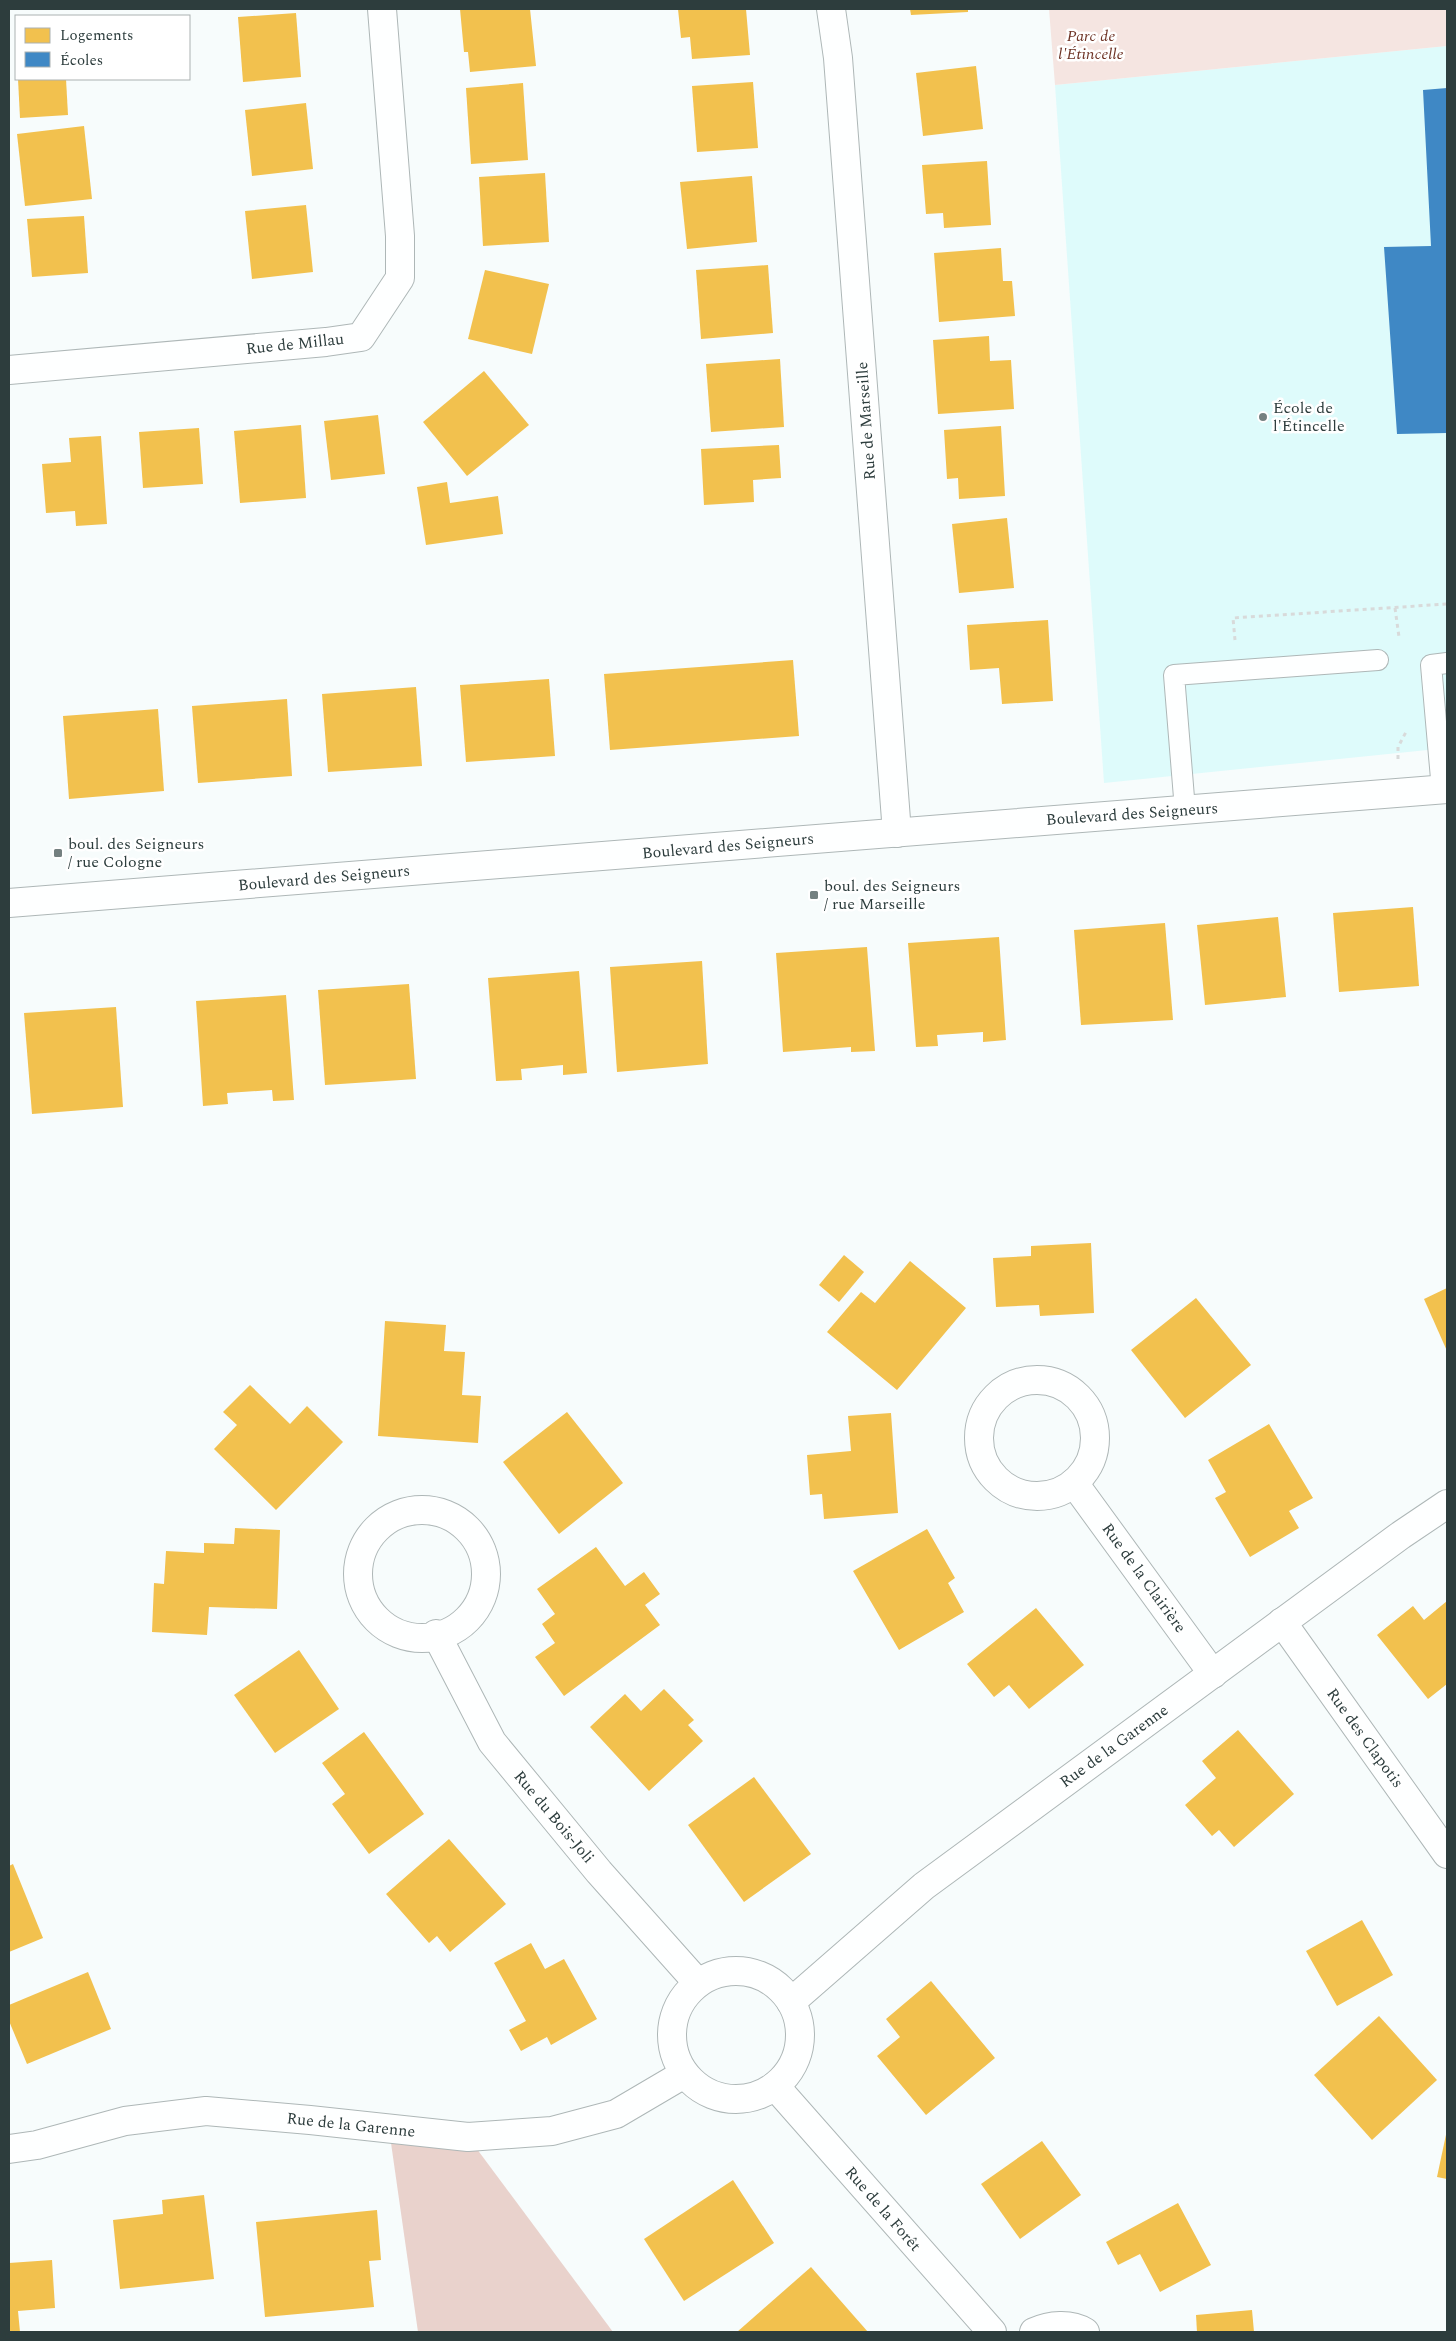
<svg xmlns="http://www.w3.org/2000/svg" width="1456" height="2341" font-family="Spectral,serif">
  <rect width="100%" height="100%" fill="#f7fcfc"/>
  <polygon fill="#defbfb" points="1447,46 1447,748 1104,783 1055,85"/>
  <polygon fill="#f5e5e1" points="1049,9 1447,9 1447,46 1055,85"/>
  <polygon fill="#e9d2cc" points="389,2129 468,2137 613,2332 418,2332"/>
  <g fill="#f2c14e">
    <polygon points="460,9 530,9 536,66 470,72 468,52 464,52"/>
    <polygon points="678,9 746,9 750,55 692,59 690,37 681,38"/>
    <polygon points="910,9 968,9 968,12 911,15"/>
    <polygon points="296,13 301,77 243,82 238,17"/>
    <polygon points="976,66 983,129 923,136 916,73"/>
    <polygon points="18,79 66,79 68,115 20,118"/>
    <polygon points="753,82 758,148 697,152 692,86"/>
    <polygon points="523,83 528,160 471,164 466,88"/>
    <polygon points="306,103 313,169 252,176 245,110"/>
    <polygon points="84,126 92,199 25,206 17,134"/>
    <polygon points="987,161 991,225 944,228 943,213 926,214 922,165"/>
    <polygon points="545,173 549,242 483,246 479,177"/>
    <polygon points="752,176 757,242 687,249 680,182"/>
    <polygon points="306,205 313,272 252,279 245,211"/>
    <polygon points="84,216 88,273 32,277 27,219"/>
    <polygon points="1001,248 1003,281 1012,281 1015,316 939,322 934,253"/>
    <polygon points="768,265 773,333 701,339 696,270"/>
    <polygon points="485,270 549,284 532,354 468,339"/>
    <polygon points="989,336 990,361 1011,360 1014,409 938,414 933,340"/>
    <polygon points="780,359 784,427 711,432 706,364"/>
    <polygon points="484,371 529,425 467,476 423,422"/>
    <polygon points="378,415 385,474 331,480 324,421"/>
    <polygon points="301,425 306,498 240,503 234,431"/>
    <polygon points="1001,426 1005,496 959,499 958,478 947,479 944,430"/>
    <polygon points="199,428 203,484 143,488 139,432"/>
    <polygon points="101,436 107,524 76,526 75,511 46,513 42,464 71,462 69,438"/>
    <polygon points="779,445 781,478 753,480 754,502 704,505 701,449"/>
    <polygon points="447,482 450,503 498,496 503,534 426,545 417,487"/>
    <polygon points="1007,518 1014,588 959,593 952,524"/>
    <polygon points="1048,620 1053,701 1002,704 999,668 970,670 967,625"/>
    <polygon points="793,660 799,736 610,750 604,674"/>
    <polygon points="549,679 555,756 466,762 460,685"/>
    <polygon points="416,687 422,766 328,772 322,694"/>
    <polygon points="287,699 292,776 198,783 192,706"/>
    <polygon points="158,709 164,791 69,799 63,716"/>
    <polygon points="1413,907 1419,986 1339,992 1333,913"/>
    <polygon points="1278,917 1286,997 1205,1005 1197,925"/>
    <polygon points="1165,923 1173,1020 1081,1025 1074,930"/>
    <polygon points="999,937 1006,1040 983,1042 983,1032 937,1035 938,1046 916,1047 908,943"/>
    <polygon points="867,947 875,1051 851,1052 851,1047 783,1052 776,953"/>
    <polygon points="702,961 708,1064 617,1072 610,967"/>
    <polygon points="579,971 587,1073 563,1075 563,1065 521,1069 522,1080 496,1081 488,978"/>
    <polygon points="409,984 416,1079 325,1085 318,990"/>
    <polygon points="286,995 294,1100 273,1101 272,1090 227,1093 228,1104 203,1106 196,1001"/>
    <polygon points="116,1007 123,1107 32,1114 24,1013"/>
    <polygon points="1091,1243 1094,1313 1040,1316 1039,1305 996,1307 993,1258 1031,1256 1031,1246"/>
    <polygon points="844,1255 864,1272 839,1302 819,1285"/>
    <polygon points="910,1261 966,1308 897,1390 827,1332 861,1292 875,1303"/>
    <polygon points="1447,1288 1447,1351 1424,1299"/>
    <polygon points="1196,1298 1251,1365 1185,1418 1131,1350"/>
    <polygon points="385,1321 446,1325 444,1351 465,1352 462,1395 481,1396 478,1443 378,1436"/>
    <polygon points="250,1385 290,1424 307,1406 343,1442 276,1510 214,1449 237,1425 223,1412"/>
    <polygon points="567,1412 623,1483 559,1534 503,1462"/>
    <polygon points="891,1413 898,1513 824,1519 822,1494 810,1495 807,1455 851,1451 848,1416"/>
    <polygon points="1269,1424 1313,1498 1289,1511 1299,1528 1250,1557 1215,1498 1226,1492 1208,1460"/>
    <polygon points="235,1528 280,1530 277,1609 209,1607 207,1635 152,1632 154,1583 164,1584 166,1551 204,1553 204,1543 234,1544"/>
    <polygon points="927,1529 955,1578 948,1583 964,1612 899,1650 853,1571"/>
    <polygon points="596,1547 625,1586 644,1572 660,1594 645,1605 660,1625 564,1696 535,1657 555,1643 542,1624 555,1614 537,1589"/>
    <polygon points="1447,1601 1447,1684 1428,1699 1377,1635 1413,1606 1424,1620"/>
    <polygon points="1036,1608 1084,1665 1029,1709 1009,1685 994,1697 967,1664"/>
    <polygon points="299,1650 339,1709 275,1753 234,1695"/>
    <polygon points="664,1689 694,1720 688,1725 703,1741 649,1791 590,1727 625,1694 641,1711"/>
    <polygon points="1238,1730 1294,1794 1234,1847 1219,1830 1212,1836 1185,1805 1216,1778 1202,1761"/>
    <polygon points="364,1732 424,1814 369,1854 332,1804 345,1794 322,1763"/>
    <polygon points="754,1777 811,1854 744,1902 688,1825"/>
    <polygon points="449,1839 506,1904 450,1952 437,1936 429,1943 386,1894"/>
    <polygon points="13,1864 43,1938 9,1952 9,1866"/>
    <polygon points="1362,1920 1393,1975 1337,2006 1306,1951"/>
    <polygon points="531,1943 545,1969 564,1959 597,2019 551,2045 547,2037 521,2051 509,2030 526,2021 494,1963"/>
    <polygon points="88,1972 111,2029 27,2064 9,2021 9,2005"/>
    <polygon points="931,1981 995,2058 926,2115 877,2056 900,2037 886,2019"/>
    <polygon points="1379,2016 1437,2080 1372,2140 1314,2075"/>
    <polygon points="1447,2130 1447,2179 1437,2177"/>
    <polygon points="1042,2141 1081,2195 1020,2239 981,2184"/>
    <polygon points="733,2180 774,2243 684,2301 644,2239"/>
    <polygon points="204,2195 214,2279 120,2289 113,2220 163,2214 162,2200"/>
    <polygon points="1178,2203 1211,2265 1160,2292 1140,2254 1118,2265 1106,2242"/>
    <polygon points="377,2210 381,2260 369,2261 374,2307 265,2317 256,2222"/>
    <polygon points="52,2260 55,2308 18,2311 20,2332 9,2332 9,2263"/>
    <polygon points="811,2267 868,2332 737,2332"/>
    <polygon points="1252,2310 1254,2332 1197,2332 1196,2315"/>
  </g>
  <polygon fill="#3f88c5" points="1447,88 1447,433 1397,434 1384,247 1431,246 1423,90"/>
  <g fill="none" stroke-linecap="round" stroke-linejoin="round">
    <g stroke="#aeb7b7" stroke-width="22">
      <g id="service">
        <polyline points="1442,790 1431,665 1447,663"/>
        <polyline points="1185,810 1174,675 1378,660"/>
      </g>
    </g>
    <g stroke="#aeb7b7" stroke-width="30">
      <g id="minor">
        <polyline points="831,9 838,58 897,833"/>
        <polyline points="9,370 326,342 361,337 400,278 400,236 382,9"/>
        <circle cx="1037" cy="1438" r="58"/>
        <polyline points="1074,1483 1213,1674"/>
        <circle cx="422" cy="1574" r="64"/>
        <polyline points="1282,1622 1447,1854"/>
        <polyline points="436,1634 492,1742 599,1872 697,1982"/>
        <circle cx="736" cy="2035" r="64"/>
        <polyline points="791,2002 924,1886 1401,1535 1447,1504"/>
        <polyline points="775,2086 992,2332"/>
        <polyline points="9,2149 37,2145 125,2121 206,2111 310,2120 468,2137 552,2131 616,2114 684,2074"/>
        <path d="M1034,2332C1050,2325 1070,2323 1085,2332"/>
      </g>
    </g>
    <g stroke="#aeb7b7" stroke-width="30">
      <polyline id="tertiary" points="9,903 1447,789"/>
    </g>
    <g stroke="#d8dada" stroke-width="3" stroke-dasharray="4 4" stroke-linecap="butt">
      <polyline points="1395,608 1399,637"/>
      <polyline points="1235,640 1233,618 1447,604"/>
      <polyline points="1398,759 1398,747 1406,732"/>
    </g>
    <use href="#service" stroke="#feffff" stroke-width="20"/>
    <use href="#minor" stroke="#feffff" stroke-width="28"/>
    <use href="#tertiary" stroke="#feffff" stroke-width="28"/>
  </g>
  <g fill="#748080" stroke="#fff" stroke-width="2">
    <circle cx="1263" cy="417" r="5"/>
    <rect x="53" y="848" width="10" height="10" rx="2.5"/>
    <rect x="809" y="890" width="10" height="10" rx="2.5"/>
  </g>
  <g text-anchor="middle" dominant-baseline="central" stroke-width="5" stroke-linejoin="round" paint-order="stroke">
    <g font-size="16" font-style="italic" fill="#6e3325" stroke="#fff">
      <text x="1091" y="36">Parc de<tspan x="1091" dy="18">l'Étincelle</tspan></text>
    </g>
    <g font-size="16" fill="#2d3d3d" stroke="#fff">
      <text transform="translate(295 344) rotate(-6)">Rue de Millau</text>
      <text transform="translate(866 421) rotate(-94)">Rue de Marseille</text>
      <text transform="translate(1132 814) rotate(-4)">Boulevard des Seigneurs</text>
      <text transform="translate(728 846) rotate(-5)">Boulevard des Seigneurs</text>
      <text transform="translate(324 878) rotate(-5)">Boulevard des Seigneurs</text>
      <text transform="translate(1144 1578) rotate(54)">Rue de la Clairière</text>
      <text transform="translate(1365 1738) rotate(54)">Rue des Clapotis</text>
      <text transform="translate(1114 1746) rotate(-36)">Rue de la Garenne</text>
      <text transform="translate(554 1817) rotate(50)">Rue du Bois-Joli</text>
      <text transform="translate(351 2125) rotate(6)">Rue de la Garenne</text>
      <text transform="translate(883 2209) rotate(49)">Rue de la Forêt</text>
    </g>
    <g font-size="16" fill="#2d3d3d" stroke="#fff" text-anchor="start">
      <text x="1273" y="408">École de<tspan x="1273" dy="18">l'Étincelle</tspan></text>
      <text x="68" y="844">boul. des Seigneurs<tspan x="68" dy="18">/ rue Cologne</tspan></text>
      <text x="824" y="886">boul. des Seigneurs<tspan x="824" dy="18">/ rue Marseille</tspan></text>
    </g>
  </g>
  <rect width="1456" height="2341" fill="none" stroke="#2d3d3d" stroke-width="20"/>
  <rect x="15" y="15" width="175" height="65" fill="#ffffff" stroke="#abb1b1"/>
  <rect x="25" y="28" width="25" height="15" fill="#f2c14e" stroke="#abb1b1"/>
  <text x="60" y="40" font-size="15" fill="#2d3d3d">Logements</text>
  <rect x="25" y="52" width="25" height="15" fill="#3f88c5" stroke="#abb1b1"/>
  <text x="60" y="65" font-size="15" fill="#2d3d3d">Écoles</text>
</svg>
